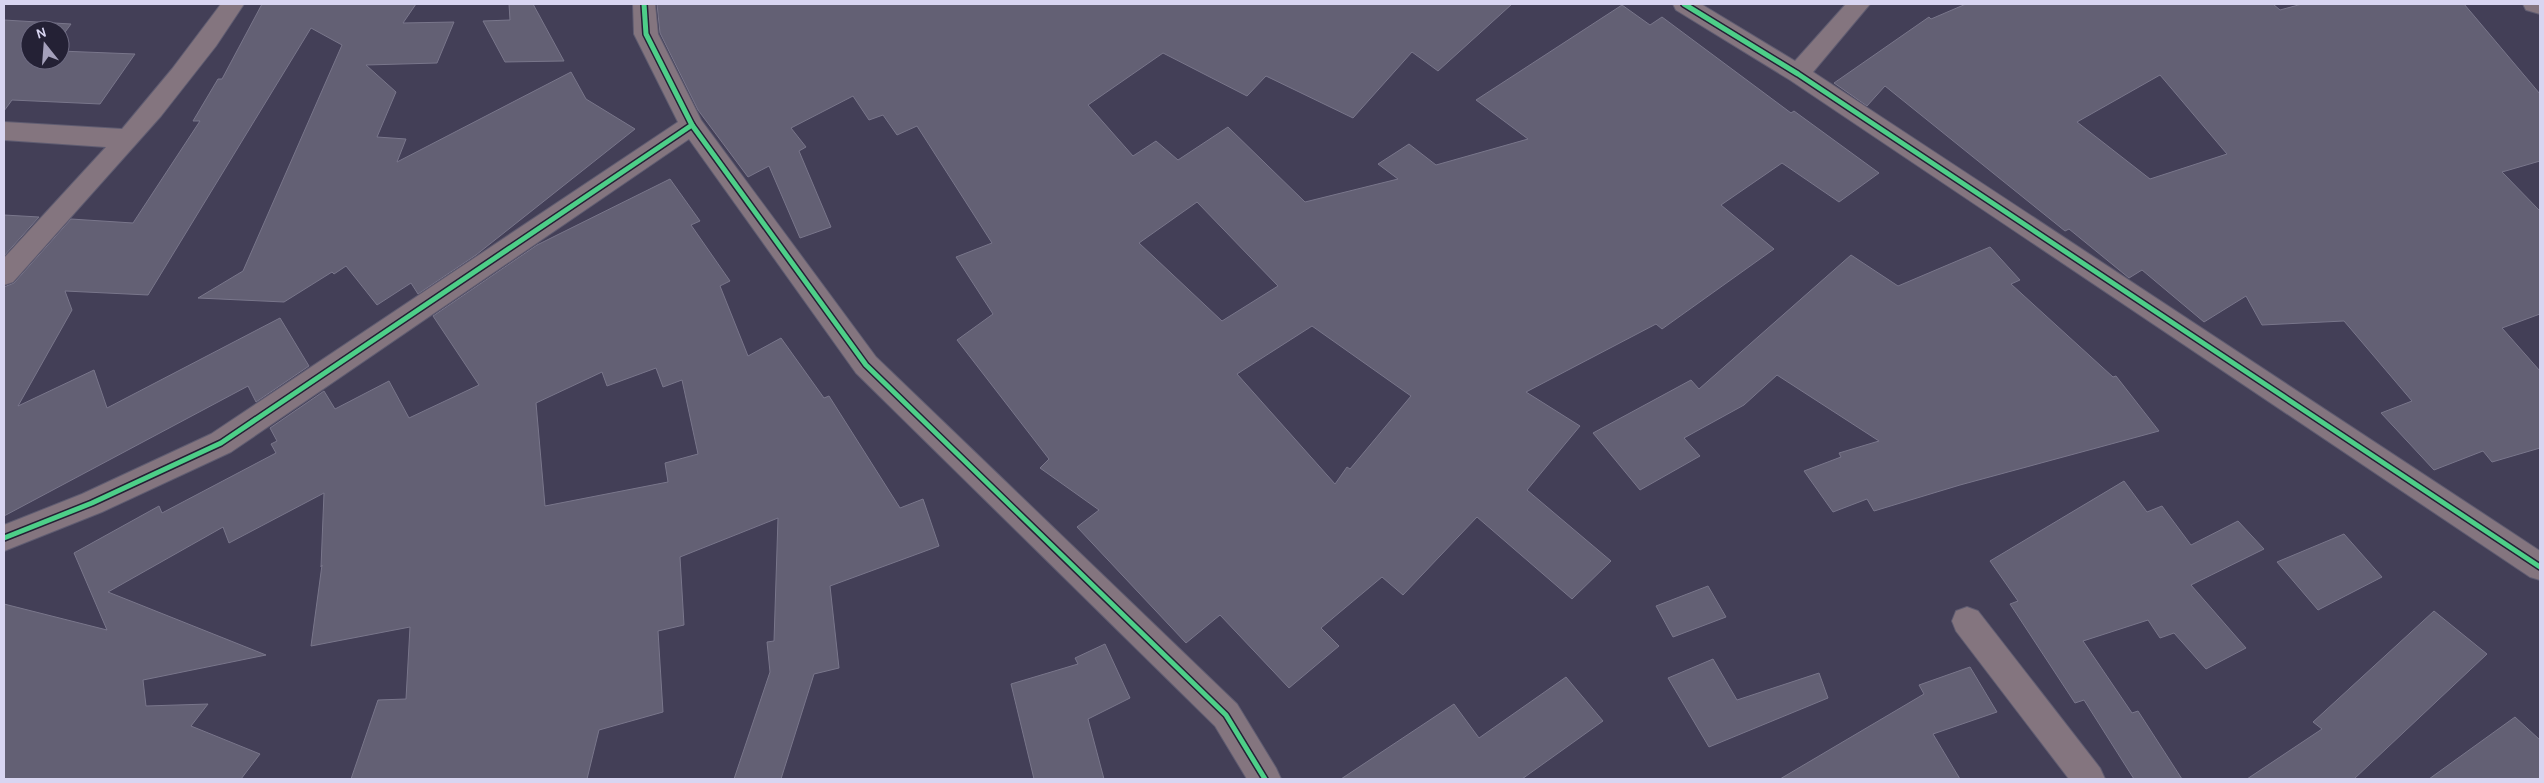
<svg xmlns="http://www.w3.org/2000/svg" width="2544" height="783" font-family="Karla,sans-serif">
  <rect width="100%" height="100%" fill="#433f57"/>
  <g fill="#636074" stroke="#79768b" fill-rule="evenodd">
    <polygon points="262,4 416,4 403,23 454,22 437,63 366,65 396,92 377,137 406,139 397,162 571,72 586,99 635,129 476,255 418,294 411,283 377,305 346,266 334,274 332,272 284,302 198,298 243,271 342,45 311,28 148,295 65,291 72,310 18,406 94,370 107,408 280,318 309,366 256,402 248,386 4,516 4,287 14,283 71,219 133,223 200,121 193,121 218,79 222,79"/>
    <polygon points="509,4 533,4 564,61 505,62 483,21 510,20"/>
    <path d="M657,4H1512L1438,71L1412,52L1353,118L1266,76L1247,96L1163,53L1088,105L1133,156L1156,141L1178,160L1228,127L1305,202L1398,179L1378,164L1409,144L1436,165L1528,139L1476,100L1622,5L1650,25L1662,17L1791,113L1794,111L1879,173L1839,202L1782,163L1721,205L1774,249L1662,329L1656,324L1526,392L1580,426L1527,490L1611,561L1572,599L1477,517L1403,595L1382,577L1321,628L1339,646L1289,688L1220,615L1186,643L1077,527L1099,510L1040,468L1049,459L957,340L993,314L956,257L992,243L917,126L897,135L883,115L869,120L853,96L791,128L806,147L799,151L831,227L800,238L769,166L748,177L698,110L660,33ZM1197,202L1278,286L1222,321L1139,243ZM1312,326L1411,396L1350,469L1347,467L1335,484L1237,374Z"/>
    <path d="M1966,4H2273L2280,10L2302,4H2464L2540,94V161L2502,172L2540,211V314L2502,328L2540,371V448L2492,462L2483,451L2434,470L2381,413L2412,401L2344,321L2262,325L2246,296L2204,322L2142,270L2129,278L2069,229L2065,231L1885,86L1867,106L1834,83L1929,17L1931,19ZM2160,75L2227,154L2150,179L2077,122Z"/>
    <polygon points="4,20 71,24 60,39 60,30 30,30 30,60 60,60 60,51 135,54 100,104 12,100 4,111"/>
    <path d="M670,179L700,221L691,225L730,281L720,286L748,356L781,338L824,398L829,396L900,508L923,499L939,546L830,586L839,668L814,674L781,779H734L770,672L767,642L774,641L778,518L680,557L684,625L658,631L663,712L599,730L587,779H351L378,700L406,699L410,627L311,646L322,565L321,567L324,493L229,543L223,527L108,592L266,655L143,680L146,706L208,704L191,726L260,754L241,779H4V604L107,630L74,553L159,506L162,513L276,453L271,444L277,441L270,428L324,391L335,409L389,381L409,418L479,385L433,316L537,245ZM656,368L663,387L682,380L698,454L665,463L668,482L545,506L536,403L602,372L607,386Z"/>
    <polygon points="4,215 39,217 4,256"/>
    <polygon points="1990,247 2020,280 2011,284 2113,377 2116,376 2159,431 1960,485 1874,511 1867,499 1833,512 1804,471 1841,457 1839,453 1879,441 1777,375 1744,405 1684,438 1700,456 1640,490 1593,433 1691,380 1699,389 1851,255 1898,286"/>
    <polygon points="2124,481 2147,512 2162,506 2191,545 2238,521 2264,549 2191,585 2246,648 2206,669 2174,633 2160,638 2148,620 2083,641 2132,713 2138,711 2182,779 2134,779 2084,700 2075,703 2010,604 2018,601 1990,561"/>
    <polygon points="2344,534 2382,577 2318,610 2277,562"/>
    <polygon points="1708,586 1726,617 1673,637 1656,606"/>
    <polygon points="2434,611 2487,654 2354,779 2247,779 2322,729 2313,722"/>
    <polygon points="1105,644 1130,698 1088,719 1104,779 1034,779 1011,684 1078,664 1075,658"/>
    <polygon points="1713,659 1737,700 1819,673 1828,698 1709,747 1668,678"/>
    <polygon points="1970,667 1997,712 1933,734 1960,779 1780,779 1924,694 1919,685"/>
    <polygon points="1566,677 1603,721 1522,779 1341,779 1454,704 1479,738"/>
    <polygon points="2515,717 2540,740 2540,779 2429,779"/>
  </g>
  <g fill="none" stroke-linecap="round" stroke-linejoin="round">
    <g stroke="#5f5c71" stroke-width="2">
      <g id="minor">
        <polygon points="221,4 244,4 216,46 161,116 13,282 4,285 4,258 106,147 4,140 4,122 122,129 172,69"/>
        <polygon points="633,4 655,4 658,34 701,120 876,357 1237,704 1276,768 1281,779 1247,779 1215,726 856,373 689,139 231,452 102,512 4,551 4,525 82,494 211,434 678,122 634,34"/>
        <polygon points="1673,4 1701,4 1795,61 1846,4 1870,4 1813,72 2540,551 2540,580 2530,577 1790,80 1676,10"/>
        <polygon points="2523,4 2540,4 2540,14 2526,10"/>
        <polygon points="1967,607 1978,611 2100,768 2105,779 2069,779 1956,631 1952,621 1956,611"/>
      </g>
    </g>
    <use href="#minor" fill="#84757f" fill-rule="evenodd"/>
    <g stroke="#242135" stroke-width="8">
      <g id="cycleway">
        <polyline points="644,4 646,34 692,125 866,365 1226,715 1265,779"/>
        <polyline points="1684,4 1798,74 2540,567"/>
        <polyline points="4,538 92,503 221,443 692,125"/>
      </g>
    </g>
    <use href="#cycleway" stroke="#4dcf88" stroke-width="5"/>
  </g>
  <rect width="2544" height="783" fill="none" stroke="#d8d5f1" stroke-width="10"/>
  <g transform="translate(45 45) rotate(343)"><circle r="24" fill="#242135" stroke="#6c6980"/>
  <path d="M0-4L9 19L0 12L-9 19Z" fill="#a4a0bb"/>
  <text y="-8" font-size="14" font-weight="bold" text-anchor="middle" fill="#d8d5f1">N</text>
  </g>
</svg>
